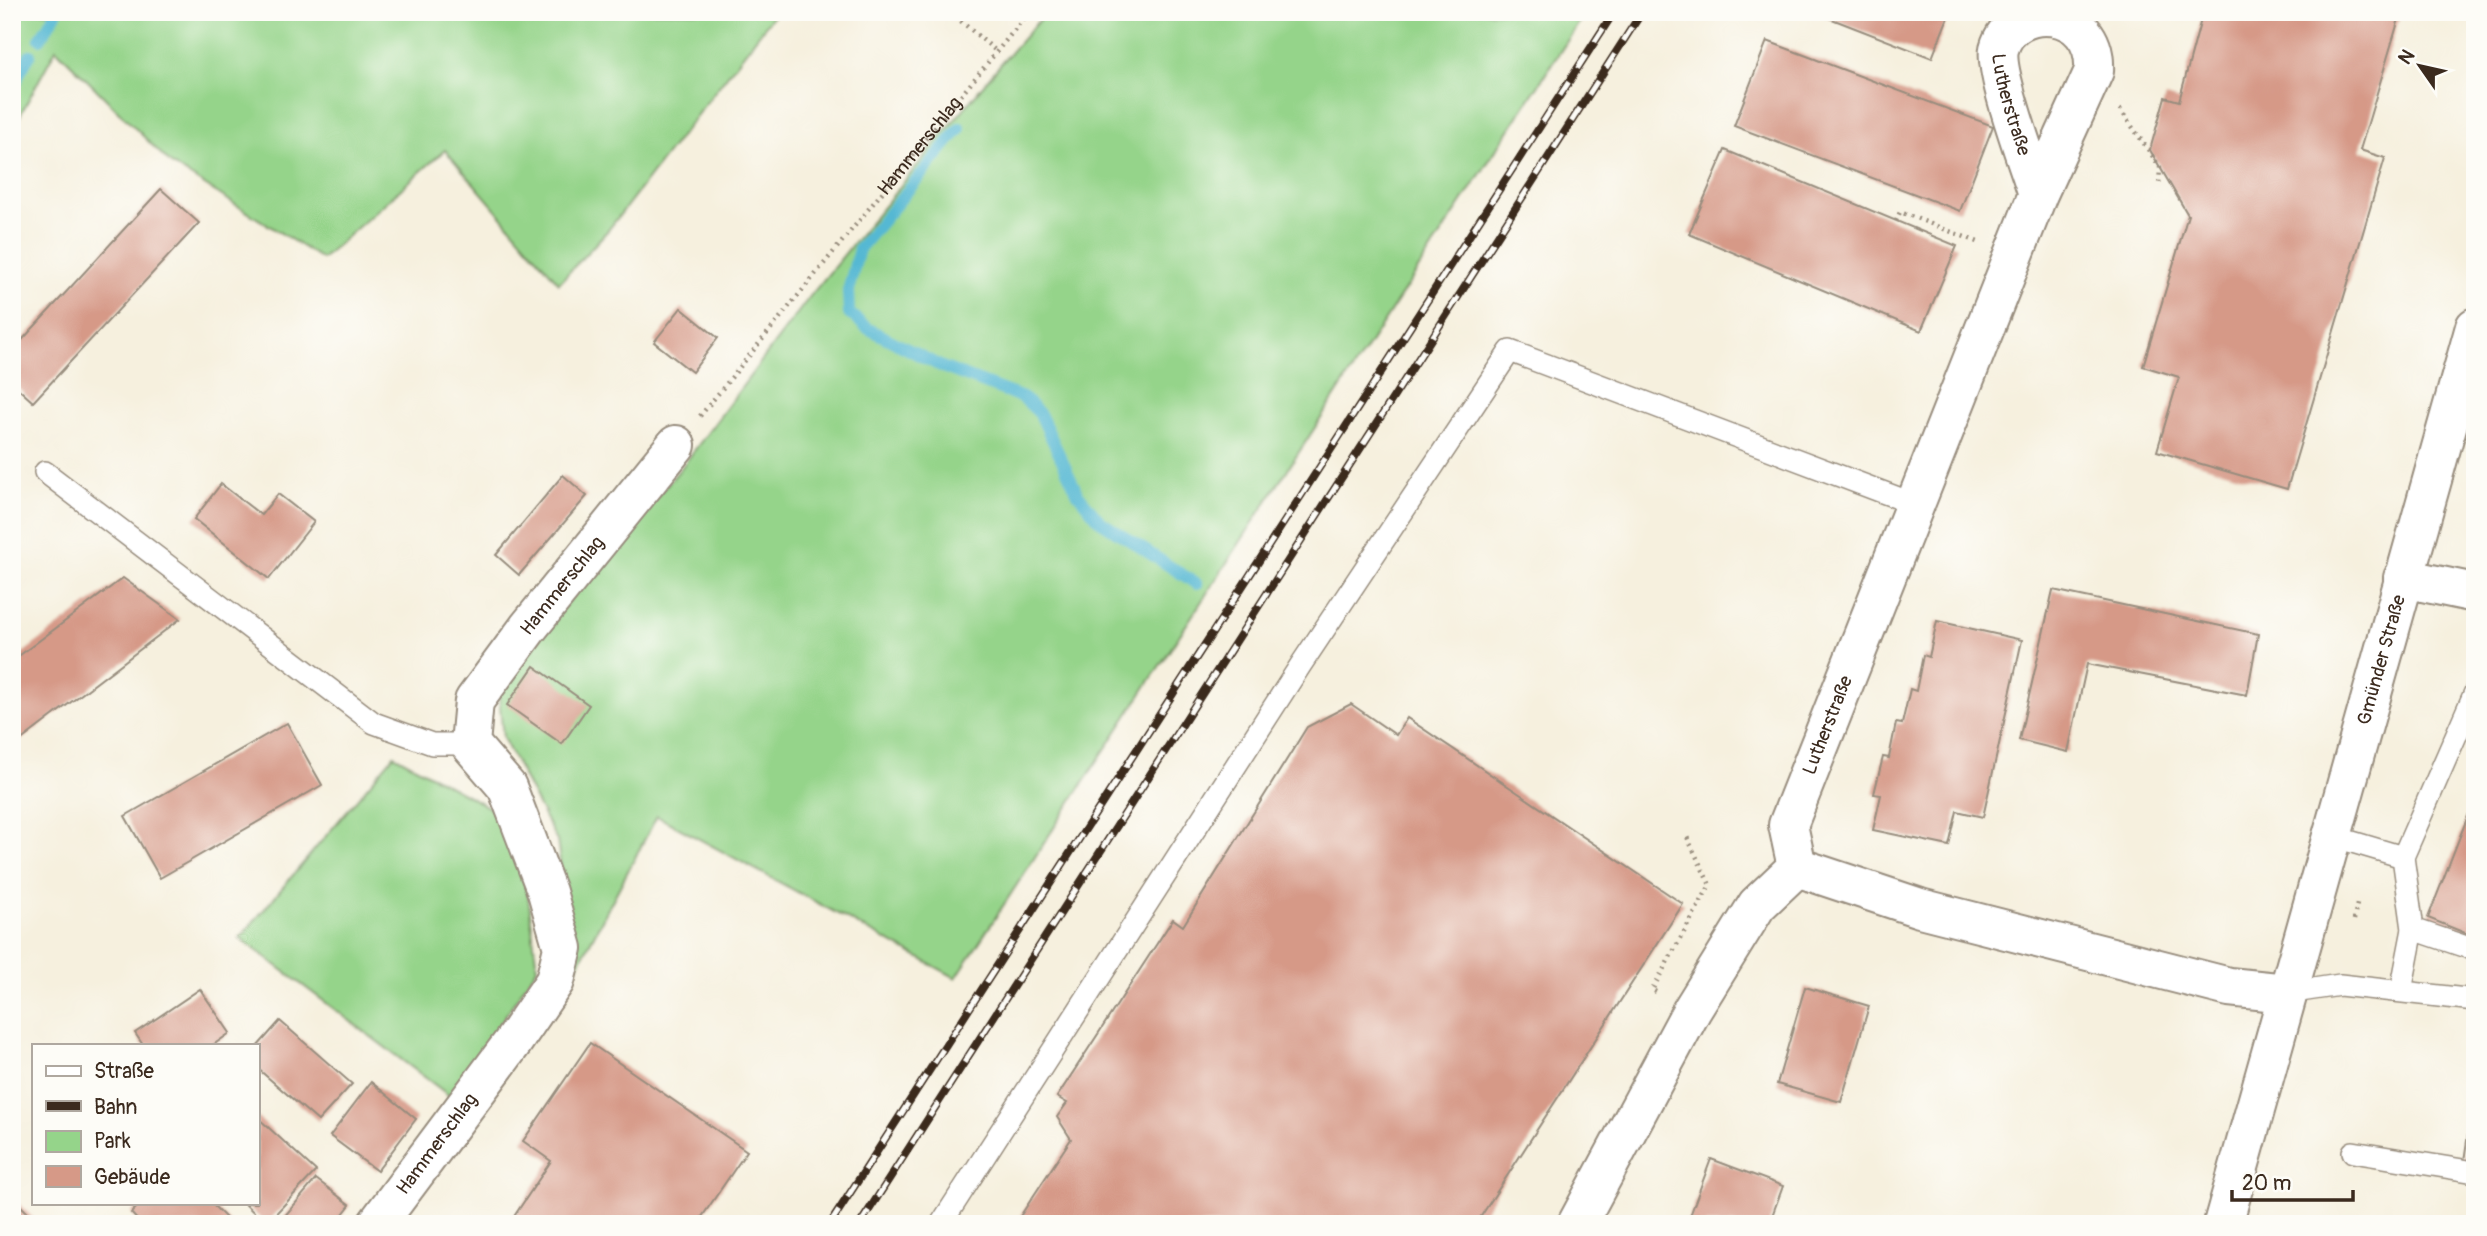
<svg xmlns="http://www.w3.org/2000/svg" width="2487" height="1236" font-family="Pangolin,sans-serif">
  <rect width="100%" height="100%" fill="#fdfcf7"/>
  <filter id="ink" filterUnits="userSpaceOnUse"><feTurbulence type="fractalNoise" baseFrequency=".0143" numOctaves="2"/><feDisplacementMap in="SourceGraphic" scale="14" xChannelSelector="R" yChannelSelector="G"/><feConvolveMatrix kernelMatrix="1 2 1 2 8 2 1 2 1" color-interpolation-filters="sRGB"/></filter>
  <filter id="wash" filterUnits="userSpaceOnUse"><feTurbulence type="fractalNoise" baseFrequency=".00686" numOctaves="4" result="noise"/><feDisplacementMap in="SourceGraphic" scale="28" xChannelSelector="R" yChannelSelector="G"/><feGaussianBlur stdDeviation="1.57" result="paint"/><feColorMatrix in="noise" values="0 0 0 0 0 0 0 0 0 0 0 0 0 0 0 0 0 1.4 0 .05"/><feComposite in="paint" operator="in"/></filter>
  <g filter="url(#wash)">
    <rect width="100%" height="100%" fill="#f6f0de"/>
    <g fill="#95d48a" stroke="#687f54" stroke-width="2">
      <polygon points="12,12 776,12 609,229 559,283 445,150 322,259 171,164 56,49 12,130"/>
      <polygon points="1046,12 1586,12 956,978 657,816 576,969 557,841 503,738 499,696 537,637 681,468 811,295 1003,61"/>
      <polygon points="394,755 501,814 528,895 537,968 451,1097 240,938"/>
    </g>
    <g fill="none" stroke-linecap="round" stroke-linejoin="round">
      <g stroke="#54b8d3" stroke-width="12">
        <polyline points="40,39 57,12"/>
        <polyline points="12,93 19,74 30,55"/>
        <polyline points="960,128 859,249 848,291 849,313 867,328 942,367 1023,398 1040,414 1078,494 1100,521 1197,584"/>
      </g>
    </g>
    <g id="blocks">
      <g fill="#d69987">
        <polygon points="1814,12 1950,12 1932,58"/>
        <polygon points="2203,12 2401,12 2360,150 2385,158 2287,489 2157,451 2179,377 2143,366 2188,215 2150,150 2165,97 2179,101"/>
        <polygon points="1767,41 1993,126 1960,211 1734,126"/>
        <polygon points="1725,150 1957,246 1921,331 1689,234"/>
        <polygon points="161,189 199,223 33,402 12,383 12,351"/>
        <polygon points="681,308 718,338 692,372 654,342"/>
        <polygon points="563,475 587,496 519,575 496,555"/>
        <polygon points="221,484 261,515 278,494 314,522 269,579 194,519"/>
        <polygon points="123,578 180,619 12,747 12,661"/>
        <polygon points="2053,590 2258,634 2247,695 2087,664 2068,752 2019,740"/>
        <polygon points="1937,621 2022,640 1983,817 1957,811 1949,846 1873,830 1881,795 1874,794 1883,757 1889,758 1896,723 1902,724 1910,689 1916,691 1923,655 1929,657"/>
        <polygon points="534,666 589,705 562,744 507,705"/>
        <polygon points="1351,704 1396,735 1407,718 1683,904 1476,1224 1015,1224 1071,1139 1057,1117 1067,1103 1057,1097 1173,919 1183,926 1307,727"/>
        <polygon points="287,723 322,785 160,878 125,816"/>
        <polygon points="2475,798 2475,937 2428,918"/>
        <polygon points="1805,987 1869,1006 1841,1102 1777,1084"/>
        <polygon points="200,989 230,1033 213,1045 143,1045 135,1033"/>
        <polygon points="280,1021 352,1084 318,1121 257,1068 257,1047"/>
        <polygon points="590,1043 747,1151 697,1224 509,1224 551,1161 523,1141"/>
        <polygon points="371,1082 416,1119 377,1171 330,1136"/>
        <polygon points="2473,1100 2475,1101 2475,1163 2464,1161"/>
        <polygon points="257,1117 316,1171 266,1224 244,1203 257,1203"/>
        <polygon points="1711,1159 1783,1186 1769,1224 1687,1224"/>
        <polygon points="316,1179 350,1205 335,1224 278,1224"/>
        <polygon points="12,1197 39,1224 12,1224"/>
        <polygon points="141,1203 211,1203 232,1224 141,1224 131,1213"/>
      </g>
    </g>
  </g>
  <g filter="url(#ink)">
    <use href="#blocks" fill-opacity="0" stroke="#988d7e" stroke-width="2"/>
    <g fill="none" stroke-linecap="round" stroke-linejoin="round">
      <g stroke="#988d7e" stroke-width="24">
        <g id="service">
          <polyline points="45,472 374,723 432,744 470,744"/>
          <polyline points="2332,836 2403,857"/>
          <polyline points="2413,929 2475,950"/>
          <polyline points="2401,991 2413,929 2403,857 2475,692"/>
          <polyline points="2287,993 2340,985 2475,1000"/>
          <polyline points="2353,1152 2475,1172"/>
          <polyline points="941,1224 1300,666 1510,351 1914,504"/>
        </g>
      </g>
      <g stroke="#988d7e" stroke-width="42">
        <g id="minor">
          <polyline points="2403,578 2475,593"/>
          <polyline points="1797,867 1920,908 2229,987 2287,993"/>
          <path id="s2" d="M377,1224L513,1042L555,981L563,948L547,892L507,787L470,744L474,701L528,628L676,445"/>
          <path id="s3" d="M1577,1224L1692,1010L1757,905L1797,867L1788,825L2038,194L2094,71C2098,4 2012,0 1999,49C1994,73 2029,166 2038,194"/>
        </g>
      </g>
      <g stroke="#988d7e" stroke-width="42">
        <g id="tertiary">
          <path id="s4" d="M2223,1224L2475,327"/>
        </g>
      </g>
      <g stroke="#988d7e" stroke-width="4.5" stroke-dasharray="2 5" stroke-linecap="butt">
        <polyline points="950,12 996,51"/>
        <polyline points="2120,109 2160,167 2159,187"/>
        <polyline points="1896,221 1900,212 1978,242"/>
        <path id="s1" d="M700,416L1029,12"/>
        <polyline points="2467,516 2475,490"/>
        <polyline points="2354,920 2357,904"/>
        <polyline points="1656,992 1652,990 1710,885 1687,837"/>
      </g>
      <use href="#service" stroke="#fff" stroke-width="21"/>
      <use href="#minor" stroke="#fff" stroke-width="38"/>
      <use href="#tertiary" stroke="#fff" stroke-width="38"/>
      <g stroke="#3b2a1e" stroke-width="8">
        <g id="rail">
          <polyline points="830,1224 1614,12"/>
          <polyline points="860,1224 1642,12"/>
        </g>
      </g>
      <use href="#rail" stroke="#fdfcf7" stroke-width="5" stroke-dasharray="16" stroke-linecap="butt"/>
    </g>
  </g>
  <g text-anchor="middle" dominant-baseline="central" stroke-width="7" stroke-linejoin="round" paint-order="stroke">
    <g font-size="19" fill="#3b2a1e" stroke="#fdfcf7">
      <text stroke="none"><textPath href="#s3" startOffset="1480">Lutherstraße</textPath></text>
      <text stroke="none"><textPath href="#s1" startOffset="348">Hammerschlag</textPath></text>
      <text stroke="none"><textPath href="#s2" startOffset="751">Hammerschlag</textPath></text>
      <text stroke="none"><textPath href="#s4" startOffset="586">Gmünder Straße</textPath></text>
      <text stroke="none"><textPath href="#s3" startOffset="572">Lutherstraße</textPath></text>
      <text stroke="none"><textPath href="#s2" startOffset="100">Hammerschlag</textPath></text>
    </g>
  </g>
  <rect width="2487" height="1236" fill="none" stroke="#fdfcf7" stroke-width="42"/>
  <rect x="32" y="1044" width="228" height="161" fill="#fdfcf7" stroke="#afa8a0" stroke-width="2"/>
  <rect x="46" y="1066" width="35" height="10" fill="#ffffff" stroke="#afa8a0" stroke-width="2"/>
  <text x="94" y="1078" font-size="21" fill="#3b2a1e">Straße</text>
  <rect x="46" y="1101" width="35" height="10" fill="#3b2a1e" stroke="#afa8a0" stroke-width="2"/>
  <text x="94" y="1114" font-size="21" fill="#3b2a1e">Bahn</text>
  <rect x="46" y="1131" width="35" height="21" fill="#95d48a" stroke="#afa8a0" stroke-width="2"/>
  <text x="94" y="1148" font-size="21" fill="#3b2a1e">Park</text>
  <rect x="46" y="1166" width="35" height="21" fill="#d69987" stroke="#afa8a0" stroke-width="2"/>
  <text x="94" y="1184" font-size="21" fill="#3b2a1e">Gebäude</text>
  <g transform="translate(2420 66) rotate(304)" stroke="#fdfcf7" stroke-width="5" paint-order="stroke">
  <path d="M0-5L12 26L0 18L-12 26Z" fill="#3b2a1e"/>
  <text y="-10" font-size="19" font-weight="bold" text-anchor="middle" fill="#3b2a1e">N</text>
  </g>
  <path d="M2232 1190v10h121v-10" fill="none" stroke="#3b2a1e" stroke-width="3.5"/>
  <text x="2242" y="1190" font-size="21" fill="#3b2a1e" stroke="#fdfcf7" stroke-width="5" paint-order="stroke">20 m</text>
</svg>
